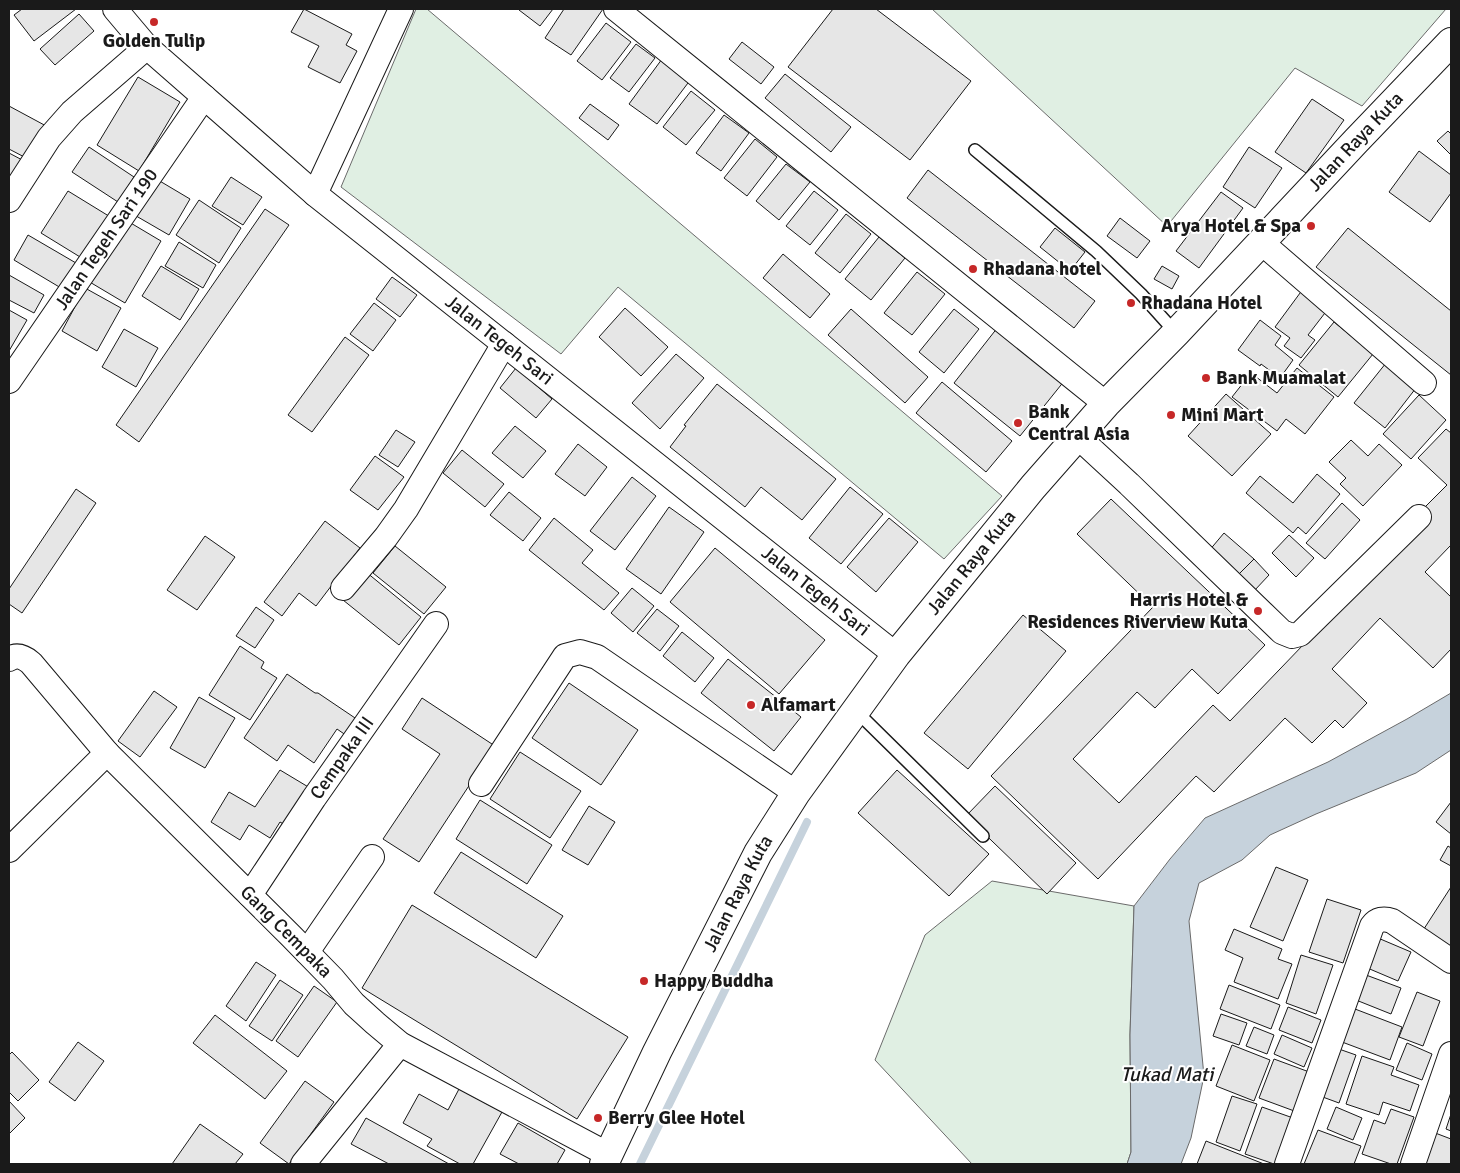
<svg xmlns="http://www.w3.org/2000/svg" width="1460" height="1173" font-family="Signika,sans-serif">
  <rect width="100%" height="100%" fill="#fff"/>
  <g fill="#e0efe3" stroke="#6a6a6a">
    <polygon points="416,9 427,9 1002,496 944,559 618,287 561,354 341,187"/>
    <polygon points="932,9 1446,9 1362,106 1295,68 1167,226"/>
    <polygon points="992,881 1134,906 1130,1035 1131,1152 1127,1164 972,1164 875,1060 925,935"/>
  </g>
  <polygon fill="#c6d2dc" stroke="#6a6a6a" points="1451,693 1451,750 1416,773 1316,814 1270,835 1242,860 1199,883 1189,921 1204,1076 1191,1138 1181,1164 1127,1164 1131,1152 1130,1035 1134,906 1170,859 1205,818 1328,762 1407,719"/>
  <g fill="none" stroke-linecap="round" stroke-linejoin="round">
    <polyline stroke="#c6d2dc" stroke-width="8" points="640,1164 807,822"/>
  </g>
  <g fill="#e6e6e6" stroke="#1a1a1a">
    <polygon points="22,9 76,9 34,41 14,15"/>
    <polygon points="304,9 352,34 346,45 357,51 340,83 308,67 319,46 291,32"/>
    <polygon points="520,9 553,9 540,26 519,10"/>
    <polygon points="564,9 603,9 571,55 545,38"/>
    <polygon points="833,9 876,9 971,81 910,160 788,67"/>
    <polygon points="79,14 94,31 55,65 40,49"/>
    <polygon points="606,23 631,42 602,80 577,61"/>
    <polygon points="742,42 774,67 761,84 729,59"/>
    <polygon points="636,44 655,58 629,92 610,78"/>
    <polygon points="662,59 691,79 657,124 629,104"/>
    <polygon points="785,74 851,127 831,152 765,98"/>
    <polygon points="138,77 180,102 139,171 97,145"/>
    <polygon points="691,91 715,110 686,145 663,127"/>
    <polygon points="1312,99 1344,120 1306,173 1275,152"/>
    <polygon points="590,104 619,125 608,140 579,118"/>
    <polygon points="9,106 48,127 30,160 9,149"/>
    <polygon points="724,115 749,133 721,171 696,153"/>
    <polygon points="1448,131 1451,134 1451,155 1437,141"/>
    <polygon points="755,139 777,157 747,196 724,178"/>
    <polygon points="89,147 134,177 118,202 72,172"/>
    <polygon points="1249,147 1282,168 1255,208 1223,187"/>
    <polygon points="1419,151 1451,175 1451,193 1430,222 1389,192"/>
    <polygon points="9,153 26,162 9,188"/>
    <polygon points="786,164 810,182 779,220 756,201"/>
    <polygon points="928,170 1095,301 1074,328 907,198"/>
    <polygon points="153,177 190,199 169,235 131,213"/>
    <polygon points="231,177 262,197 243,225 212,206"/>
    <polygon points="68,191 112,218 85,260 41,233"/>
    <polygon points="814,191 838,210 810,245 786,226"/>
    <polygon points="1221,192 1243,208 1199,268 1176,251"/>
    <polygon points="199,200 241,228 219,263 176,235"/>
    <polygon points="265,209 289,225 139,442 116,425"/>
    <polygon points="846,214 871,234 840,273 815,253"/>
    <polygon points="1120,218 1150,241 1137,258 1107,236"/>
    <polygon points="124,219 161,241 125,303 88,281"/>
    <polygon points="1055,228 1085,252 1070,271 1040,247"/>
    <polygon points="1348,228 1451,311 1451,375 1316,267"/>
    <polygon points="28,235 76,263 61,288 14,260"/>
    <polygon points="879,237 905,258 871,300 845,279"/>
    <polygon points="179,242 216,265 203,288 165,266"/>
    <polygon points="783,254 830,294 810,318 763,278"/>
    <polygon points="161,266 199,289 180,320 142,296"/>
    <polygon points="1162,266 1179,276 1172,289 1154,279"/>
    <polygon points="917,272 945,294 912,335 884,313"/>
    <polygon points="9,275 44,295 34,313 9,300"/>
    <polygon points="392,277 417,295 400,317 376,299"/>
    <polygon points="85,288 121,308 97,351 62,331"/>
    <polygon points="1303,289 1328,309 1308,335 1315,340 1301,358 1284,346 1290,338 1275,327"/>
    <polygon points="374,303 396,320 373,351 350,334"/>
    <polygon points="625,308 668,347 641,376 599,337"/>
    <polygon points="851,309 928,377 905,403 828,335"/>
    <polygon points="954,309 979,329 944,373 919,352"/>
    <polygon points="9,310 27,320 9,351"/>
    <polygon points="1260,320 1281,336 1275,345 1293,360 1280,378 1261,364 1260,366 1238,350"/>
    <polygon points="1334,322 1373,354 1338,397 1299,365"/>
    <polygon points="998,327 1065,380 1020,436 954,383"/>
    <polygon points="124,329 158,348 136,387 102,367"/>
    <polygon points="345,337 369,355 312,432 288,415"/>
    <polygon points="676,354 704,378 660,429 632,403"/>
    <polygon points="1386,363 1416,388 1385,428 1354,403"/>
    <polygon points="516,368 552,399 536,418 500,388"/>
    <polygon points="1297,368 1334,397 1305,434 1286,419 1277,431 1232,397 1251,373 1277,393"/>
    <polygon points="942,382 1012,441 986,472 916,413"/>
    <polygon points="717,384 836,479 802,520 761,487 745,507 670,447 686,426 684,425"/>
    <polygon points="1226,394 1271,434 1232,476 1188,436"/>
    <polygon points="1419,395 1446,420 1411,459 1383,434"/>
    <polygon points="515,426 546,451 523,478 492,453"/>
    <polygon points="1446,429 1451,433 1451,545 1425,572 1451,597 1451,649 1433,668 1380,618 1332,669 1367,703 1343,728 1335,720 1312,743 1285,718 1214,792 1196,776 1098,879 991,776 1153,607 1077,534 1111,499 1265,645 1218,694 1192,669 1155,708 1137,692 1073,759 1119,803 1213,705 1230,721 1429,514 1423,509 1447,485 1418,458"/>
    <polygon points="396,430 415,442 398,467 379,455"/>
    <polygon points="1351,440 1368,456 1379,444 1402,465 1363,506 1340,484 1346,478 1329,462"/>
    <polygon points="578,444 607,467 585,496 555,474"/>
    <polygon points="462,450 504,484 485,507 443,473"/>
    <polygon points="375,456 404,477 378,510 350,490"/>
    <polygon points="1317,474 1340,494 1306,534 1298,527 1293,533 1246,493 1260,476 1293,503"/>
    <polygon points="632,477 656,496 615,550 590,531"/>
    <polygon points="850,487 883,514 841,564 809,538"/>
    <polygon points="76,489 96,503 22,613 9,604 9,589"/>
    <polygon points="509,492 541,518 523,541 490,515"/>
    <polygon points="1342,503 1360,520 1325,559 1306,543"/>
    <polygon points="669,507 704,532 661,594 626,569"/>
    <polygon points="554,518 593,550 582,563 619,593 604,610 529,550"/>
    <polygon points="889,518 918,542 876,592 847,567"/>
    <polygon points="325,521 360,548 316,606 299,593 282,616 264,602"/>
    <polygon points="1224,533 1254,559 1236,577 1208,552"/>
    <polygon points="1289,535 1314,558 1296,577 1272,553"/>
    <polygon points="205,536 235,557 197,610 167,590"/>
    <polygon points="395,546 446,587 424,614 373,573"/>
    <polygon points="715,548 825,640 779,694 670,602"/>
    <polygon points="1254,559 1269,575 1254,591 1238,575"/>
    <polygon points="366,572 421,617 399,645 343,600"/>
    <polygon points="632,588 654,606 633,632 611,613"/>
    <polygon points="256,607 274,620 255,648 236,636"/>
    <polygon points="657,609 679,626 660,651 637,633"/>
    <polygon points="1023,615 1066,651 968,769 924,733"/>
    <polygon points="682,632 714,658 695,682 663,656"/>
    <polygon points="240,646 264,662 261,668 277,678 250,720 209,695"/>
    <polygon points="728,659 801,717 774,751 701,693"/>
    <polygon points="287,674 315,693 318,693 361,722 350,738 337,729 314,763 288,745 277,761 244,738"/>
    <polygon points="569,683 638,730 601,785 532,738"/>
    <polygon points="154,691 177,707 140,757 118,741"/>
    <polygon points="199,697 235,718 205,768 170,748"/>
    <polygon points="422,698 495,746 419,862 383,839 440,754 402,729"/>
    <polygon points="520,752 581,791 550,838 490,799"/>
    <polygon points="280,770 310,788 287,826 280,822 270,838 249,825 240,840 211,822 229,792 255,807"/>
    <polygon points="897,770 989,854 949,896 858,813"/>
    <polygon points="995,786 1076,863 1047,894 966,816"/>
    <polygon points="480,800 552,845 527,884 456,839"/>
    <polygon points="1451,802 1451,834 1436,822"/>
    <polygon points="589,806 615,822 588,865 562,850"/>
    <polygon points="1448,846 1451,848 1451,866 1440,860"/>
    <polygon points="461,852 563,916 536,958 434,893"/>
    <polygon points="1276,867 1308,880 1283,941 1250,927"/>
    <polygon points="1451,887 1451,955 1420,935"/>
    <polygon points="1327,899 1361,910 1343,963 1309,952"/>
    <polygon points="412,905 628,1037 577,1119 362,988"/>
    <polygon points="1234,929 1282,949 1278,959 1292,964 1278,999 1234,982 1243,958 1225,950"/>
    <polygon points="1378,938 1411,952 1398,981 1365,967"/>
    <polygon points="1301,955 1333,965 1316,1014 1286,1003"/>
    <polygon points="256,962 276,975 246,1021 226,1006"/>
    <polygon points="1366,975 1401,988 1391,1014 1356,1000"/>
    <polygon points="280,980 303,995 272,1041 249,1026"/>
    <polygon points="1229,985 1280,1005 1271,1029 1220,1009"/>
    <polygon points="314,986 337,1002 298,1057 276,1041"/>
    <polygon points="1417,992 1440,1001 1423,1046 1399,1037"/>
    <polygon points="1288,1007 1321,1020 1312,1043 1279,1030"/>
    <polygon points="1355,1009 1402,1027 1390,1060 1342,1042"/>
    <polygon points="1221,1014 1247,1023 1239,1045 1213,1036"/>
    <polygon points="215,1015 287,1071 265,1099 193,1043"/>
    <polygon points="1254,1027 1274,1035 1267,1054 1246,1046"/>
    <polygon points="1282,1035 1312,1048 1304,1067 1274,1054"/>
    <polygon points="78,1042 104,1061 75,1101 49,1082"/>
    <polygon points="1407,1043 1432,1054 1422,1080 1396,1070"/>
    <polygon points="1232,1045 1270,1060 1254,1101 1216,1086"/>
    <polygon points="1336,1048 1356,1055 1339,1103 1320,1096"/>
    <polygon points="12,1052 39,1080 18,1101 9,1092 9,1055"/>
    <polygon points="1362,1056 1394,1067 1391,1075 1419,1085 1410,1111 1383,1102 1379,1115 1346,1104"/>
    <polygon points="1274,1059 1312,1073 1297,1112 1259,1098"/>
    <polygon points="305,1081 334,1102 289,1164 260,1143"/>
    <polygon points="459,1089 502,1112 473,1164 460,1164 427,1146 432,1139 403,1123 419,1094 448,1110"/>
    <polygon points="1232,1096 1257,1104 1240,1151 1216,1142"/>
    <polygon points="9,1101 25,1118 9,1134"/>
    <polygon points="1262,1107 1296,1119 1280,1164 1274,1164 1245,1154"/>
    <polygon points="1336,1107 1362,1118 1353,1140 1327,1129"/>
    <polygon points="1391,1109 1414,1117 1397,1164 1391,1164 1362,1154 1374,1120 1385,1124"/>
    <polygon points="1451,1114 1451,1131 1446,1129"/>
    <polygon points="366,1118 449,1164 389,1164 351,1144"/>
    <polygon points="518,1123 565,1150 557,1164 519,1164 500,1154"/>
    <polygon points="200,1124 243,1154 235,1164 172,1164"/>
    <polygon points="1318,1130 1361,1146 1354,1164 1304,1164"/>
    <polygon points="1430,1131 1451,1139 1451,1164 1418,1164"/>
    <polygon points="1206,1141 1264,1164 1197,1164"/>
  </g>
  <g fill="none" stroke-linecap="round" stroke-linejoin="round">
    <g stroke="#1a1a1a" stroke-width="14">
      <g id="lane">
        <polyline points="975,150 1096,251 1141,294 1176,333"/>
        <polyline points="856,711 983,836"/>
      </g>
    </g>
    <g stroke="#1a1a1a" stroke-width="26">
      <g id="street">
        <path id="s1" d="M115,9L147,47L315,194L896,655"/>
        <polyline points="616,9 1106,404"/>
        <polyline points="315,194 401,9"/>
        <polyline points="9,200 49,138 72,112 147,47"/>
        <polyline points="1262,243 1424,383"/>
        <path id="s2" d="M9,381L204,97"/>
        <polyline points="1077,436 1129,484 1282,632 1292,636 1300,634 1419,517"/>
        <polyline points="343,588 386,537 406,509 504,344"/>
        <path id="s3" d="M9,659C17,654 24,657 31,663L107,753L291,936L333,979L354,1004L375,1023L400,1044L609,1155"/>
        <polyline points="481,784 565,656 580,652 597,657 796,793"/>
        <polyline points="9,850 107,753"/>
        <path id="s4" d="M250,895L314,798L436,624"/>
        <polyline points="307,952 372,857"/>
        <polyline points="303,1164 400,1044"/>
        <path d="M1287,1164L1372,926C1377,919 1384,918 1392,921L1451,961"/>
        <polyline points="1413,1164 1451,1054"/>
      </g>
    </g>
    <g stroke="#1a1a1a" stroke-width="30">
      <g id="secondary">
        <path id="s5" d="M604,1164L657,1052L758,853L796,793L896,655L1033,487L1106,404L1176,333L1356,141L1451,42"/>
      </g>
    </g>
    <use href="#lane" stroke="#fff" stroke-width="11"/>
    <use href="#street" stroke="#fff" stroke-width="24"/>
    <use href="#secondary" stroke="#fff" stroke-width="28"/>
  </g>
  <g fill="#c62828" stroke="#fff" stroke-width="2">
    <circle cx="154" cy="22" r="5"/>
    <circle cx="1311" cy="226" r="5"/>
    <circle cx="973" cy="269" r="5"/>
    <circle cx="1131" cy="303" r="5"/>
    <circle cx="1206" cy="378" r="5"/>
    <circle cx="1171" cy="415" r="5"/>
    <circle cx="1018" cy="423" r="5"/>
    <circle cx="1258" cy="611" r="5"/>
    <circle cx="751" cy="705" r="5"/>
    <circle cx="644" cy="981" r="5"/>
    <circle cx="598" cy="1118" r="5"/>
  </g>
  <g text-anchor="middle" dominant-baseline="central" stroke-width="4" stroke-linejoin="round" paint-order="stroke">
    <g font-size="19" font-weight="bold" fill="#1a1a1a" stroke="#fff" text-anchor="start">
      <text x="154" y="41" text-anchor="middle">Golden Tulip</text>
      <text x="1301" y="226" text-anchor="end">Arya Hotel &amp; Spa</text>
      <text x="983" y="269">Rhadana hotel</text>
      <text x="1141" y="303">Rhadana Hotel</text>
      <text x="1216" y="378">Bank Muamalat</text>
      <text x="1028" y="412">Bank<tspan x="1028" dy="22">Central Asia</tspan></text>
      <text x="1181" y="415">Mini Mart</text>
      <text x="1248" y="600" text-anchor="end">Harris Hotel &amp;<tspan x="1248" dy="22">Residences Riverview Kuta</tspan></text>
      <text x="761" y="705">Alfamart</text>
      <text x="654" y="981">Happy Buddha</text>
      <text x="608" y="1118">Berry Glee Hotel</text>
    </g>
    <g font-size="19" fill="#1a1a1a" stroke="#fff">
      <text stroke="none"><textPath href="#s5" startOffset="1278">Jalan Raya Kuta</textPath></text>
      <text stroke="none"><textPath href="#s2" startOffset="172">Jalan Tegeh Sari 190</textPath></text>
      <text stroke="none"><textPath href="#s1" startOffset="508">Jalan Tegeh Sari</textPath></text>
      <text stroke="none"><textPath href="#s5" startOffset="708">Jalan Raya Kuta</textPath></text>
      <text stroke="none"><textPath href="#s1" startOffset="912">Jalan Tegeh Sari</textPath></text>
      <text stroke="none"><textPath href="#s4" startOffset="165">Cempaka III</textPath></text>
      <text stroke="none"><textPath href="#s5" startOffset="302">Jalan Raya Kuta</textPath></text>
      <text stroke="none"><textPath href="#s3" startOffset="395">Gang Cempaka</textPath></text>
    </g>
    <g font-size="20" font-style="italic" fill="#1a1a1a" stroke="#fff">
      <text x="1167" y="1074">Tukad Mati</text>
    </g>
  </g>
  <rect width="1460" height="1173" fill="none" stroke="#1a1a1a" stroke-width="20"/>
</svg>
